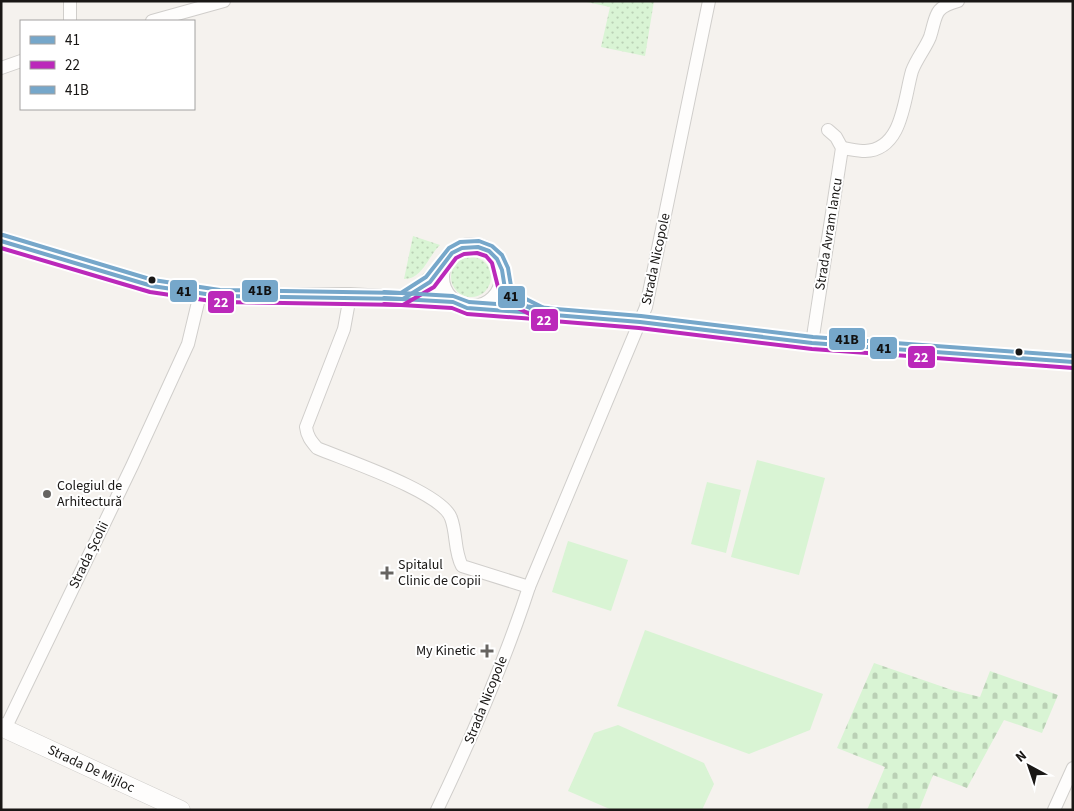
<svg xmlns="http://www.w3.org/2000/svg" width="1074" height="811" font-family="'Source Sans 3',sans-serif">
  <defs>
    <pattern id="grass-dots" width="8" height="8" patternUnits="userSpaceOnUse" patternTransform="scale(1.25)"><rect width="8" height="8" fill="#d9f4d4"/><path d="M2 2h.1M6 6h.1" fill="none" stroke="#bad0b5" stroke-width="1.8" stroke-linecap="round"/></pattern>
    <pattern id="cemetery-stones" width="16" height="16" patternUnits="userSpaceOnUse" patternTransform="scale(1.25)"><rect width="16" height="16" fill="#d9f4d4"/><path d="M2 7V4a2 2 0 0 1 4 0v3zM10 15v-3a2 2 0 0 1 4 0v3z" fill="#bad0b5"/></pattern>
  </defs>
  <rect width="100%" height="100%" fill="#f5f2ee"/>
  <g fill="url(#grass-dots)">
    <polygon points="582,1 654,1 645,56 601,47 610,7"/>
    <path d="M413,236L440,245C428,256 423,279 404,279Z"/>
    <circle cx="471" cy="277" r="20"/>
  </g>
  <polygon fill="url(#cemetery-stones)" points="874,663 952,690 980,697 990,671 1058,695 1042,733 1004,720 967,788 933,775 919,810 867,810 885,767 837,748"/>
  <g fill="#d9f4d4">
    <polygon points="757,460 825,478 799,575 731,557"/>
    <polygon points="707,482 741,490 726,553 691,544"/>
    <polygon points="568,541 628,560 611,611 552,592"/>
    <polygon points="645,630 823,694 810,730 749,754 617,706"/>
    <polygon points="618,725 704,763 714,784 702,810 612,810 568,791 594,733"/>
  </g>
  <g fill="none" stroke-linecap="round" stroke-linejoin="round">
    <g stroke="#d0cecb" stroke-width="14">
      <g id="minor">
        <polyline points="70,21 70,1"/>
        <polyline points="152,21 224,1"/>
        <polyline points="1,68 21,61"/>
        <path d="M842,148C850,149 858,151 865,151C903,150 904,98 912,71C917,58 925,49 930,37C937,15 933,8 958,1"/>
        <path d="M350,296L344,329L306,427C307,436 311,441 317,448C345,460 442,492 451,518C457,534 454,551 462,566L529,587"/>
        <polyline points="812,343 842,148 836,137 828,130"/>
        <polyline points="5,729 132,466 188,344 200,294"/>
        <path d="M437,810C472,737 504,664 529,587L646,307L709,1"/>
        <polyline points="1054,810 1073,768"/>
      </g>
    </g>
    <g stroke="#d0cecb" stroke-width="18">
      <g id="tertiary">
        <polyline points="1,241 152,286 219,296 350,296 453,302"/>
        <circle cx="472" cy="277" r="31"/>
        <polyline points="403,299 424,286 443,266"/>
        <polyline points="480,307 640,322 812,343 1073,362"/>
      </g>
    </g>
    <g stroke="#d0cecb" stroke-width="19">
      <polyline id="secondary" points="1,727 181,810"/>
    </g>
    <use href="#minor" stroke="#fefdfc" stroke-width="12"/>
    <use href="#tertiary" stroke="#fefdfc" stroke-width="16"/>
    <use href="#secondary" stroke="#fefdfc" stroke-width="18"/>
    <g stroke="#fff" stroke-width="8">
      <g id="bus-1">
        <polyline points="1,241 152,286 219,296 403,299 430,282 452,253 462,248 478,247 489,251 497,259 502,270 505,289 514,300 542,314 640,322 812,343 1073,362"/>
        <polyline points="384,298 453,302 467,308 548,314"/>
      </g>
    </g>
    <g stroke="#fff" stroke-width="8">
      <g id="bus-2">
        <polyline points="1,248 150,292 218,302 403,305 434,287 456,258 464,254 477,253 486,256 492,263 499,291 510,304 541,320 639,328 812,349 1073,368"/>
        <polyline points="384,304 452,308 467,314 548,320"/>
      </g>
    </g>
    <g stroke="#fff" stroke-width="8">
      <g id="bus-3">
        <polyline points="3,235 153,280 220,290 401,293 426,277 449,248 460,242 479,241 492,246 502,255 508,268 511,286 518,295 544,308 641,316 813,337 1073,356"/>
        <polyline points="384,292 453,296 469,302 548,308"/>
      </g>
    </g>
    <use href="#bus-1" stroke="#76a7ca" stroke-width="4"/>
    <use href="#bus-2" stroke="#bb29ba" stroke-width="4"/>
    <use href="#bus-3" stroke="#76a7ca" stroke-width="4"/>
  </g>
  <g fill="#191715" stroke="#fff" stroke-width="2">
    <circle cx="152" cy="280" r="4.5"/>
    <circle cx="1019" cy="352" r="4.5"/>
  </g>
  <g fill="#666461" stroke="#fff" stroke-width="2">
    <circle cx="47" cy="494" r="5"/>
    <path d="M384.5 565.5h5v5h5v5h-5v5h-5v-5h-5v-5h5z"/>
    <path d="M484.5 643.5h5v5h5v5h-5v5h-5v-5h-5v-5h5z"/>
  </g>
  <g text-anchor="middle" dominant-baseline="central" stroke-width="4" stroke-linejoin="round" paint-order="stroke">
    <g font-size="14" fill="#191715" stroke="#fff">
      <text transform="translate(829 234) rotate(-81)">Strada Avram Iancu</text>
      <text transform="translate(656 259) rotate(-78)">Strada Nicopole</text>
      <text transform="translate(89 555) rotate(-64)">Strada Școlii</text>
      <text transform="translate(486 700) rotate(-68)">Strada Nicopole</text>
      <text transform="translate(91 769) rotate(25)">Strada De Mijloc</text>
    </g>
    <g font-size="14" fill="#191715" stroke="#fff" text-anchor="start">
      <text x="57" y="486">Colegiul de<tspan x="57" dy="16">Arhitectură</tspan></text>
      <text x="398" y="565">Spitalul<tspan x="398" dy="16">Clinic de Copii</tspan></text>
      <text x="476" y="651" text-anchor="end">My Kinetic</text>
    </g>
  </g>
  <g stroke="#fff" stroke-width="2">
    <rect x="241" y="279" width="38" height="24" rx="5" fill="#76a7ca"/>
    <rect x="169" y="279" width="29" height="24" rx="5" fill="#76a7ca"/>
    <rect x="497" y="285" width="29" height="24" rx="5" fill="#76a7ca"/>
    <rect x="207" y="290" width="28" height="24" rx="5" fill="#bb29ba"/>
    <rect x="530" y="308" width="29" height="24" rx="5" fill="#bb29ba"/>
    <rect x="828" y="327" width="38" height="24" rx="5" fill="#76a7ca"/>
    <rect x="869" y="336" width="29" height="24" rx="5" fill="#76a7ca"/>
    <rect x="907" y="345" width="29" height="24" rx="5" fill="#bb29ba"/>
  </g>
  <g font-size="14" text-anchor="middle" font-weight="bold" fill="#fff">
    <text x="221" y="307">22</text>
    <text x="544" y="325">22</text>
    <text x="921" y="362">22</text>
  </g>
  <g font-size="14" text-anchor="middle" font-weight="bold" fill="#111">
    <text x="260" y="295">41B</text>
    <text x="184" y="296">41</text>
    <text x="511" y="301">41</text>
    <text x="847" y="344">41B</text>
    <text x="884" y="353">41</text>
  </g>
  <rect width="1074" height="811" fill="none" stroke="#191715" stroke-width="5"/>
  <rect x="20" y="20" width="175" height="90" fill="#ffffff" stroke="#a3a2a1"/>
  <rect x="30" y="36" width="25" height="8" fill="#76a7ca" stroke="#a3a2a1"/>
  <text x="65" y="45" font-size="15" fill="#191715">41</text>
  <rect x="30" y="61" width="25" height="8" fill="#bb29ba" stroke="#a3a2a1"/>
  <text x="65" y="70" font-size="15" fill="#191715">22</text>
  <rect x="30" y="86" width="25" height="8" fill="#76a7ca" stroke="#a3a2a1"/>
  <text x="65" y="95" font-size="15" fill="#191715">41B</text>
  <g transform="translate(1029 766) rotate(320)" stroke="#ffffff" stroke-width="4" paint-order="stroke">
  <path d="M0-4L9 19L0 12L-9 19Z" fill="#191715"/>
  <text y="-8" font-size="14" font-weight="bold" text-anchor="middle" fill="#191715">N</text>
  </g>
</svg>
